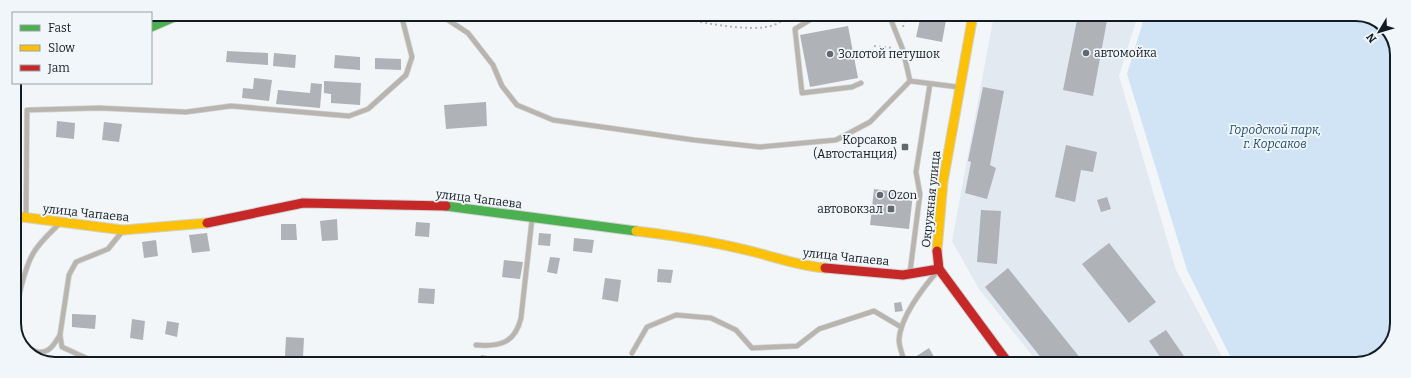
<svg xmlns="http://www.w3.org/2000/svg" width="1411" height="378" font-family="Bitter,serif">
  <rect width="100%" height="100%" fill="#f3f6f8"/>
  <polygon fill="#e2e9f1" points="994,15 1138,15 1119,76 1176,270 1226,364 1039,364 979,289 952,241"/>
  <polygon fill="#d1e4f6" points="1145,15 1367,15 1387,28 1397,52 1396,334 1381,355 1357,364 1234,364 1187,270 1127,74"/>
  <g fill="#afb3b8">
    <polygon points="921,15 947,15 942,42 916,37"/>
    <polygon points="1078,15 1108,15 1093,96 1063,90"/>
    <polygon points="848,26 858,78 810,87 800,35"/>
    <polygon points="227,51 268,53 268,65 226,62"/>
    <polygon points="274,53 296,55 295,68 273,66"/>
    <polygon points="335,55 360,57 360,70 334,68"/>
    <polygon points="375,58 401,59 401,70 375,69"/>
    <polygon points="254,78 272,80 269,101 242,98 243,88 253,89"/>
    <polygon points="324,81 361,83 360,105 331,103 331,94 324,93"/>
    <polygon points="311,83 322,84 320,108 276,104 278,90 310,93"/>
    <polygon points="983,87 1004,91 990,165 996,168 987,199 965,193 971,162 968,161"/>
    <polygon points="486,102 487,126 446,129 444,105"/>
    <polygon points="57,121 75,123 74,139 56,137"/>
    <polygon points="104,122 122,124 119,142 102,140"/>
    <polygon points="1066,145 1097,152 1093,172 1081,170 1075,202 1055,197"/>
    <polygon points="874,189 913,194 909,229 870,225"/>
    <polygon points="1107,197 1111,209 1101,212 1097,200"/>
    <polygon points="981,210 1001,211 997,264 977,262"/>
    <polygon points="337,219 338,240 322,241 320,221"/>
    <polygon points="416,222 430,223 429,237 415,236"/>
    <polygon points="281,224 296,224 297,240 281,240"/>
    <polygon points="207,233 210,251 192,253 189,235"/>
    <polygon points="539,233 551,234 550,246 538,245"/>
    <polygon points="574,238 594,240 592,253 573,251"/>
    <polygon points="156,240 158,256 144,258 142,242"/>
    <polygon points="1109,243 1156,302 1129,323 1082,264"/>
    <polygon points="550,257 560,258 557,274 547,272"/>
    <polygon points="504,260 523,262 520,279 502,277"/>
    <polygon points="1008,268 1085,364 1046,364 985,287"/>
    <polygon points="658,269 673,270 671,283 657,282"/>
    <polygon points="605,278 621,280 618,302 602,299"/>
    <polygon points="419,288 435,289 434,304 418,303"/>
    <polygon points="901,302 903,311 895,312 894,303"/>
    <polygon points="72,314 96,315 95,329 72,327"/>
    <polygon points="132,319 145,321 143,340 130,338"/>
    <polygon points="167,321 179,323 177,337 165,334"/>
    <polygon points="1166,330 1186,359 1179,364 1165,364 1149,341"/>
    <polygon points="286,337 304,338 303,357 285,356"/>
    <polygon points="929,348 938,364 919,364 915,357"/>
    <polygon points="481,355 501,358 500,363 480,363"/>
  </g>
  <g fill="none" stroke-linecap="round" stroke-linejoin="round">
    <g stroke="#d0d3d5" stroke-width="6">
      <g id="lane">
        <polyline points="439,14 468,33 493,65 502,86 517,105 553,120 694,140 760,147 836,140 870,122 910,81"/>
        <polyline points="836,15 813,18 795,29 802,93 852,87 861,83"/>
        <polyline points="889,15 903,50 910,81 958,87"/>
        <polyline points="26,217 27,110 99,108 186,112 231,106 349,116 368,109 406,75 412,57 401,14"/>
        <path d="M58,225C50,233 40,242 34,252C25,266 15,306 16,323C17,337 32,359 48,350C53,347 57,340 60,335"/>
        <polyline points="910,272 920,194 916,172 930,84"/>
        <path d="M476,345C500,347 515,343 521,318L532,219"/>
        <polyline points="632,353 647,327 676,315 711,318 736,330 752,348 797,346 819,329 874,311 901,327"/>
        <polyline points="97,363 62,347 60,335 69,275 76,262 108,249 121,233"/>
        <path d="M905,364C903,356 899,347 899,340C900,318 922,289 936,273"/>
      </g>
    </g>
    <g stroke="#d0d3d5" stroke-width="11">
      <g id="fast">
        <polyline points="151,27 181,14"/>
        <polyline points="446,206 636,231"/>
      </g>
    </g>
    <g stroke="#d0d3d5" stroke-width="11">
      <g id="slow">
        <polyline points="14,216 123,230 207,223"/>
        <path d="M636,231C678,236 721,243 762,254C784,260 802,266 825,268"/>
        <polyline points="937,251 943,182 973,15"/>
      </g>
    </g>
    <g stroke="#d0d3d5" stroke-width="11">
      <g id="jam">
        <polyline points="207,223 303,203 446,206"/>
        <polyline points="937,251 939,269 1009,364"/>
        <polyline points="825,268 903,275 939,269"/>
      </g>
    </g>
    <g stroke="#b6b4b0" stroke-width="2" stroke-dasharray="2 3" stroke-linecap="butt">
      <path d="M666,15C691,20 750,34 774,25C781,22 787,18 793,15"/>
      <polyline points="903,27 906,15"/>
      <polyline points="874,46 893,48"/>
    </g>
    <use href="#lane" stroke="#b9b4ad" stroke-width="4.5"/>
    <use href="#fast" stroke="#4caf50" stroke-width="9"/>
    <use href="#slow" stroke="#ffc107" stroke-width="9"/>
    <use href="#jam" stroke="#c62828" stroke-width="9"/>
  </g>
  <g fill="#62686e" stroke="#f1f6fa" stroke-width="1.5">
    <circle cx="1086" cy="53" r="4"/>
    <circle cx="830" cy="54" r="4"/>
    <rect x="901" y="143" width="8" height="8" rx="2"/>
    <circle cx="880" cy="195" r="4"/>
    <rect x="887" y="205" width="8" height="8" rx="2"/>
  </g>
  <g text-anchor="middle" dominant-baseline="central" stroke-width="3.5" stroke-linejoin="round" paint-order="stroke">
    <g font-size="12" fill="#141c23" stroke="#f1f6fa" text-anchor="start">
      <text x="1094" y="53">автомойка</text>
      <text x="838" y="54">Золотой петушок</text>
      <text x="897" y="140" text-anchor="end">Корсаков<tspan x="897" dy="14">(Автостанция)</tspan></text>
      <text x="888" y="195">Ozon</text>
      <text x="883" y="209" text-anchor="end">автовокзал</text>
    </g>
    <g font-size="12" font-style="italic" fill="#1e4b74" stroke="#f1f6fa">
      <text x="1275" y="130">Городской парк,<tspan x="1275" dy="14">г. Корсаков</tspan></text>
    </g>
    <g font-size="12" fill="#141c23" stroke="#f1f6fa">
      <text transform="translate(479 199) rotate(7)">улица Чапаева</text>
      <text transform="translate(931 199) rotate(-84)">Окружная улица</text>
      <text transform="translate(86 213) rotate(6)">улица Чапаева</text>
      <text transform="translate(846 257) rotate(6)">улица Чапаева</text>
    </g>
  </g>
  <path d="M0 0H1411V378H0ZM55 21H1356A34 34 0 0 1 1390 55V323A34 34 0 0 1 1356 357H55A34 34 0 0 1 21 323V55A34 34 0 0 1 55 21Z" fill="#f1f6fa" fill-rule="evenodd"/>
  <path fill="none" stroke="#141c23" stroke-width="2" d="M55 21H1356A34 34 0 0 1 1390 55V323A34 34 0 0 1 1356 357H55A34 34 0 0 1 21 323V55A34 34 0 0 1 55 21Z"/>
  <rect x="12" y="12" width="140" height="72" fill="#f1f6fa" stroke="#999fa4"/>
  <rect x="20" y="25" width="20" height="6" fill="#4caf50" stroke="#999fa4"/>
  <text x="48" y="32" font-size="12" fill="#141c23">Fast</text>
  <rect x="20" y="45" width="20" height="6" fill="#ffc107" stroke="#999fa4"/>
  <text x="48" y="52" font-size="12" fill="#141c23">Slow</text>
  <rect x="20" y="65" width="20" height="6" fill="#c62828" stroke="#999fa4"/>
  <text x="48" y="72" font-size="12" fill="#141c23">Jam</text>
  <g transform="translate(1379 32) rotate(232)" stroke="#f1f6fa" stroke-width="3" paint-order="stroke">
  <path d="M0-3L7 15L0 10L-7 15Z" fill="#141c23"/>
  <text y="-6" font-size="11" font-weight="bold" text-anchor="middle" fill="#141c23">N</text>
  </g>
</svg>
